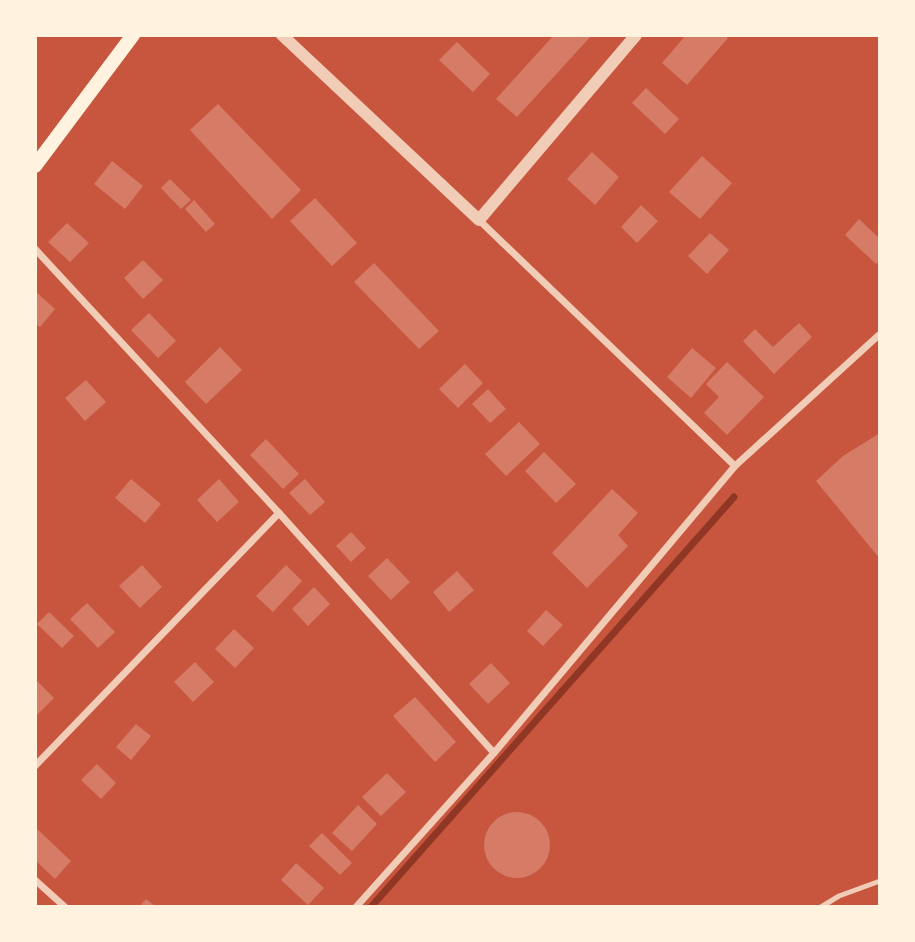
<svg xmlns="http://www.w3.org/2000/svg" width="915" height="942" font-family="'Roboto Condensed',sans-serif">
  <rect width="100%" height="100%" fill="#c8553d"/>
  <g fill="none" stroke-linecap="round" stroke-linejoin="round">
    <polyline stroke="#8f3625" stroke-width="7" points="371,907 734,497"/>
  </g>
  <g fill="#d67c66">
    <polygon points="554,35 592,35 517,117 496,99"/>
    <polygon points="686,35 724,35 728,38 687,85 662,63"/>
    <polygon points="457,42 490,74 473,92 439,60"/>
    <polygon points="646,88 679,119 665,134 632,103"/>
    <polygon points="218,104 301,190 272,219 190,130"/>
    <polygon points="592,152 619,177 595,205 567,179"/>
    <polygon points="702,156 732,183 700,219 669,192"/>
    <polygon points="112,161 143,186 125,209 94,184"/>
    <polygon points="170,179 191,200 181,209 161,188"/>
    <polygon points="315,198 357,243 332,266 290,221"/>
    <polygon points="194,200 215,224 206,232 185,209"/>
    <polygon points="641,205 658,221 637,243 621,227"/>
    <polygon points="859,219 880,239 880,260 876,264 845,235"/>
    <polygon points="67,223 89,243 70,262 48,242"/>
    <polygon points="710,233 729,250 707,274 688,256"/>
    <polygon points="143,260 163,280 143,299 124,278"/>
    <polygon points="374,263 439,331 419,349 354,282"/>
    <polygon points="35,291 55,309 40,327 35,323"/>
    <polygon points="149,313 176,341 158,358 131,330"/>
    <polygon points="799,323 812,337 774,374 743,341 755,329 773,347"/>
    <polygon points="220,347 242,370 206,404 185,382"/>
    <polygon points="692,348 716,368 691,398 667,377"/>
    <polygon points="727,362 764,397 727,435 704,413 719,397 706,384"/>
    <polygon points="465,364 483,383 458,408 439,389"/>
    <polygon points="86,380 106,402 85,421 65,398"/>
    <polygon points="488,389 506,409 490,423 472,404"/>
    <polygon points="519,422 540,444 506,476 485,454"/>
    <polygon points="880,433 880,559 816,481 843,456"/>
    <polygon points="266,439 299,474 283,489 250,455"/>
    <polygon points="544,452 576,484 556,503 525,471"/>
    <polygon points="131,479 161,504 145,523 115,498"/>
    <polygon points="219,479 239,502 217,522 197,500"/>
    <polygon points="305,479 325,502 310,515 289,493"/>
    <polygon points="612,489 638,513 618,535 628,546 587,588 552,553"/>
    <polygon points="351,532 366,548 351,562 336,546"/>
    <polygon points="387,558 410,582 391,600 368,576"/>
    <polygon points="142,565 162,587 140,608 119,586"/>
    <polygon points="286,565 302,581 273,612 256,596"/>
    <polygon points="457,571 474,590 449,612 433,592"/>
    <polygon points="314,587 330,604 308,626 292,609"/>
    <polygon points="87,603 115,632 98,648 70,619"/>
    <polygon points="546,610 563,625 543,646 527,631"/>
    <polygon points="49,612 74,636 62,648 37,624"/>
    <polygon points="234,629 254,648 235,668 215,649"/>
    <polygon points="195,662 214,682 193,702 174,682"/>
    <polygon points="491,663 510,683 488,704 469,684"/>
    <polygon points="35,679 54,698 37,715 35,713"/>
    <polygon points="415,697 456,742 435,762 393,716"/>
    <polygon points="136,724 151,736 131,760 116,747"/>
    <polygon points="97,764 116,783 101,799 81,780"/>
    <polygon points="387,773 406,792 381,816 362,797"/>
    <polygon points="358,805 377,824 352,851 332,833"/>
    <circle cx="517" cy="845" r="33"/>
    <polygon points="35,827 71,861 55,879 35,860"/>
    <polygon points="322,833 352,863 340,875 309,846"/>
    <polygon points="296,863 324,888 308,905 281,880"/>
    <polygon points="146,899 156,907 139,907"/>
  </g>
  <g fill="none" stroke-linecap="round" stroke-linejoin="round">
    <polyline stroke="#f1ccb7" stroke-width="5" points="821,907 839,896 880,881"/>
    <g stroke="#f1ccb7" stroke-width="7">
      <polyline points="479,220 735,466"/>
      <polyline points="35,249 279,513 494,753"/>
      <polyline points="35,766 279,513"/>
      <polyline points="35,880 65,907"/>
      <polyline points="356,907 494,753 735,466 880,334"/>
    </g>
    <polyline stroke="#f1ccb7" stroke-width="12" points="282,35 479,220 636,35"/>
    <polyline stroke="#fff3e0" stroke-width="14" points="35,166 133,35"/>
  </g>
  <rect width="915" height="942" fill="none" stroke="#fff3e0" stroke-width="74"/>
</svg>
